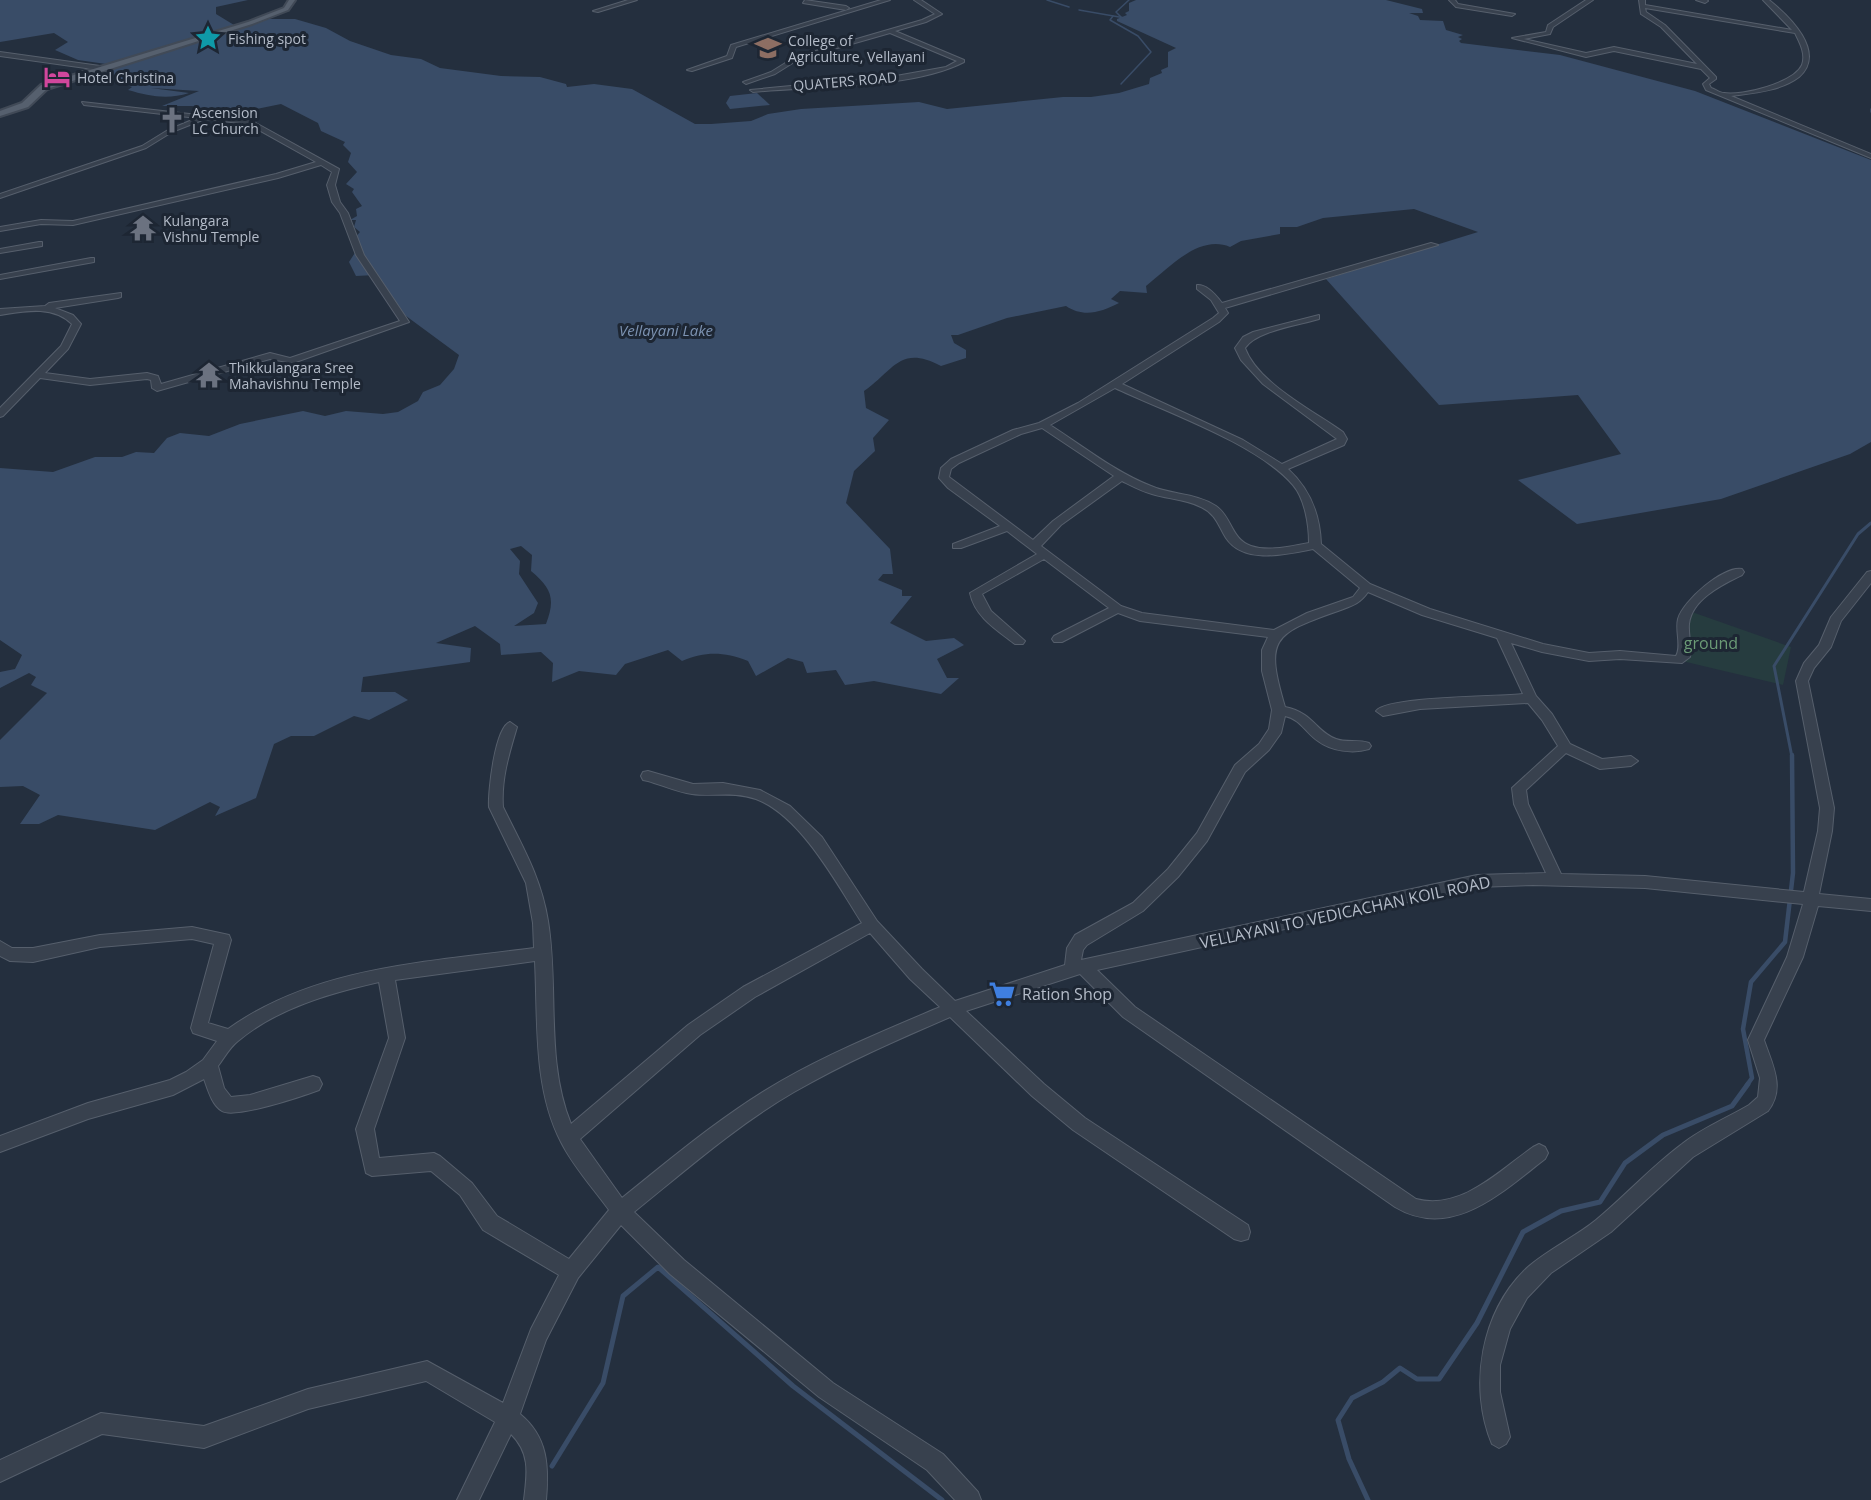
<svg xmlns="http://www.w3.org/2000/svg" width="1871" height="1500" font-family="'Open Sans',sans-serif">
  <rect width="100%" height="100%" fill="#242f3e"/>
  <polygon fill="#263c3f" points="1692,612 1791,647 1783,685 1682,661"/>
  <g fill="#394c67" fill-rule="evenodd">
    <path d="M0,0H248L216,7V14L234,25L190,40L197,41L265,19H295L326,28L350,41L391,55L421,59L440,68L501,76L540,77L566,84L567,87L594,84L632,89L695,124H711L751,121L768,114L801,109L919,102L947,109L1063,97H1091L1119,93L1149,84L1150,78L1162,73L1161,70L1168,67V52L1176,48L1117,21V19L1127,15L1125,13L1129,11V3L1136,0H1386L1422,9L1423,13H1409L1418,16L1420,20L1443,21L1446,30L1463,35L1458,37L1462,39L1459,41L1461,43L1560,55L1695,91L1871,160V442L1850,454L1721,499L1577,524L1518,480L1621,454L1578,395L1439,405L1326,279L1478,232L1414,209L1323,218L1297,227H1280V234L1241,241L1230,247C1199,234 1169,268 1146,286L1147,293L1120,291L1111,299L1119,303C1101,312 1084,318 1066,306L1007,318L958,335H951L954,343L966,350V358L941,366C900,344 894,370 864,391L866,408L889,420L873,438L875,451L854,471L846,503L890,549L893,574H883L878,580L902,590V596H912L890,623L926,641L954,638L964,645L937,659L947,678H959L941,694L874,681L845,685L836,670L807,673L803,662L788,658L756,676L748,661C724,652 706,651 682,661L668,650L625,664L616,675L579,671L552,682L553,663L541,652L501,655L500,644L475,626L436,643L471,648L470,662L363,677L361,692H395L408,700L369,720L354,716L314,736H291L274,744L256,798L215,816L220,807L210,802L155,830L58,815L39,824H20L40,795L23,786L0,787V740L47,693L31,685L36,677L29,673L0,688V672L15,669L22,655L0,640V468L53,472L95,457H122L136,452L154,453L167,438L180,433L209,436L240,424L303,411L325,416L346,411L383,414L398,412L418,401L423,392L440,385L454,369L459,355L402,313L377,281L380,278L375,275L356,276L349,262L360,245L353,240L360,232L354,227L356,220H350L357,216L356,209L362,206L352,192L354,189L346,184L357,172L348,162L351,153L343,145L345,142L321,131L318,123L281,104L236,113L209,114L207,109L192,106H162L199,91L151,88L189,93C167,100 149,96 128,90L132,87L97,74L181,42L106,64L78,60L55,50L68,42L54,33L0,42ZM521,546L532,555L531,571C551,588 556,598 546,624L514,626L534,613L538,603L519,574L520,561L510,549Z"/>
    <polygon points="757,93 770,105 730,109 726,103 730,96"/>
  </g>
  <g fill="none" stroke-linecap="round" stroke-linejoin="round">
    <g stroke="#394c67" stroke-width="1.5">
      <polyline points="1047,0 1069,7"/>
      <polyline points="1079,10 1125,18"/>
      <polyline points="1113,16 1110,20 1138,36 1151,52 1121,84"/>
      <polyline points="1121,17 1116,12 1129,0"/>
      <polyline points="1871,109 1871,112"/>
    </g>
    <polyline stroke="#394c67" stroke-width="3" points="1792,757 1774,666 1858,534 1871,523"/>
    <polyline stroke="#394c67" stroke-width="4.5" points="1747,1085 1752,1078 1743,1029 1751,982 1785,942 1793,873 1792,755"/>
    <g stroke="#394c67" stroke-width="5">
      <polyline points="552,1466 603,1383 623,1296 658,1267 793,1386 942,1500"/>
      <polyline points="1368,1500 1349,1459 1338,1420 1352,1398 1383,1382 1400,1368 1417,1379 1439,1379 1477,1323 1523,1232 1561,1211 1600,1202 1625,1163 1663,1135 1732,1106 1748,1084"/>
    </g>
    <g stroke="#565f6c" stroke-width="2">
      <g id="minor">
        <polygon points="628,0 637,0 598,12 593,11"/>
        <polygon points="805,0 846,6 849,8 846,10 803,3"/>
        <polygon points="881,0 890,0 736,47 732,58 692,71 687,70 727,56 731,45"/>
        <path d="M914,0H921L942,14L926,22L895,31L964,60V62C912,89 813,86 753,92L750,90L896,76L946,67L957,61L890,33L799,59L775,74L746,84L743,82L771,72L795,57L922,20L935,14Z"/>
        <polygon points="1449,0 1455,0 1458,4 1515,14 1512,16 1456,7"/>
        <path d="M1586,0H1593L1553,27L1550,34L1524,39L1586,53L1614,47L1697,64L1661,27L1641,14L1639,0H1645V5L1792,30L1763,0H1769C1789,16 1827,52 1799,77C1781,91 1753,93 1731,96L1871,154V158L1706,90L1703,84L1710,78L1701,69L1614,51L1586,57L1512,38L1546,32L1548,25ZM1645,8L1795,33C1800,43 1806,54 1802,65C1794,83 1742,96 1724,93C1720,93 1715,89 1711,88L1709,84L1716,79V77L1665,25L1646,12Z"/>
        <polygon points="1696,0 1707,0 1708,1 1705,3"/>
        <polygon points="0,52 100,66 103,68 100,70 0,56"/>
        <path d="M82,102L252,121L339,169L335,185L340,202L348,213L364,255L409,322L293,363L270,359L157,391L152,388L151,380L147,379L90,385L40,378L3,416L0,417V408L61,346L72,324C52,305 25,311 0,315V309L45,306L49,303L121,293V297L118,298L55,308L73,315L81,324L68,349L45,373L90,379L147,373L158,376L161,384L270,353L290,358L400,321L356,255L340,213L332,202L327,185L332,172L321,165L278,178L73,225L41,224L0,231V227L41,220L73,221L276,174L316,162L248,124L205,119L172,132L146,148L0,198V194L142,146L168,130L197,118L84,105Z"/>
        <polygon points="39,242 42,242 42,246 0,253 0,249"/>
        <path d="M1431,243L1438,245L1225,308L1228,313L1219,322L1122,384L1243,440L1282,464L1337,439L1263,384L1241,360L1235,348L1243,337L1253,332L1319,315V319C1299,325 1256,331 1245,348C1258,383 1312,410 1343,432L1347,439L1344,445L1288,469C1310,489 1320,514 1321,544L1370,584L1430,609L1543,644L1589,653L1620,651L1676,656C1682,646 1675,631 1678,619C1683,601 1723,566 1742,569L1744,572L1742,575C1722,585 1692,599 1689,624C1688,635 1692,646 1690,657L1682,663L1620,659L1589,661L1542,652L1511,643L1536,696L1552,714L1570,744L1602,759L1631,756L1638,761L1631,766L1600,769L1566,753L1526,790L1528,804L1561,874L1645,876L1804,892L1818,831L1820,808L1796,681L1804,663L1819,645L1831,617L1867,572L1871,571V583L1841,621L1831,647L1814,668L1808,681L1834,808L1832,831L1819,894L1871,899V911L1818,906L1803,957L1764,1040C1772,1064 1786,1088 1768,1111L1693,1157L1611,1232L1551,1273L1527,1298L1510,1329L1500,1365V1392L1510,1437L1506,1444L1499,1448L1492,1444C1468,1387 1481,1310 1528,1267C1549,1249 1575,1237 1596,1220C1625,1196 1651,1167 1682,1144C1702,1128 1727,1118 1749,1105L1758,1097L1760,1078L1748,1040L1787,957L1803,904L1645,888L1533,885L1477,887L1097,970L1135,1007L1416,1199C1461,1211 1499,1171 1533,1147L1539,1144L1545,1147L1548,1153L1545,1159C1502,1192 1452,1241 1395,1207L1123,1017L1080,974L966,1011L1044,1084L1085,1118L1248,1225L1250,1232L1248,1239L1241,1241L1234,1239L1073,1130L1032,1096L950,1017C897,1040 844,1063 794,1092C737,1125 686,1170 634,1212L684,1260L833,1383L943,1454L978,1492L981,1500H955L927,1470L819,1397L670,1274L621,1225L578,1278L546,1340L520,1414C548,1437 549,1466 546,1500H524C527,1474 531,1454 511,1434L479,1500H457L495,1422L426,1381L308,1409L204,1448L102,1434L0,1482V1460L101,1413L204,1426L308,1389L427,1361L503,1403L531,1329L559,1275L483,1230L460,1195L431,1171L372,1176L366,1173L356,1129L389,1038L379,982C331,993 277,1008 238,1041C230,1047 224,1058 218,1066L224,1088L231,1097L250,1095L313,1076L319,1078L322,1084L319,1090C303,1096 235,1119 222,1111C212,1105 208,1090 204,1079L173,1095L88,1119L0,1152V1136L88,1103L170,1080L186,1072L203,1060L217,1041L193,1033L191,1028L214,944L192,939L100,947L33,962L10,961L0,956V941L12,948H33L100,935L192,927L229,935L231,940L208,1023L228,1029C316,966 430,962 534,948L533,923L526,883L489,807C488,792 495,727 510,722L517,727C509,754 501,779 503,807C522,846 541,877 548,921C559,988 545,1060 571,1124L688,1025L743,987L862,923C837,884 801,816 756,799C733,791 713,797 692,794C677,792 662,785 648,781L643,780L641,776L643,772L648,771L693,784L723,783L760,790L790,806L822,837L877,921L922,969L955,1001L1065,965L1067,948L1075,935L1133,903L1168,869L1197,833L1235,765L1259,744L1269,729L1272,710L1262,671V650L1268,637L1140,621L1118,613L1062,642H1054L1052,639L1054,636L1109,608L1044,559L982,594L991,611L1025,641L1023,644H1015C997,630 975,617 970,593L1037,554L1007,531L961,548H953V544L1000,526L948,488L939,478L941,468L951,459L1013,430L1039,423L1078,403L1213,318L1219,313L1211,300L1197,289V285C1207,284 1216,295 1222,303ZM1115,388C1166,412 1258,444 1293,485C1305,499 1309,525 1309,543C1291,546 1269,552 1251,546C1231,539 1232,517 1216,506C1196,493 1172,495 1151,486C1115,472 1083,446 1050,425ZM1042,428L1114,476L1053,521L1033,540L949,477L951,469L959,463L1021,434ZM1122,481C1132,486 1141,491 1152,494C1168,499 1185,499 1201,507C1216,514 1218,525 1226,538C1244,565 1287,554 1313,549L1360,588L1353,597L1307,613L1274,630L1142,613L1121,606L1041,546L1061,525ZM1368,592L1422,615L1497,638L1523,694C1498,697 1388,696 1376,711L1383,716L1420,709L1528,703L1542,720L1558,746L1512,788L1514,804L1546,873L1477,875L1081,960L1083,950L1087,945L1143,911L1178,877L1207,841L1245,772L1269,750L1281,733L1285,716C1300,719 1306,733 1318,741C1331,751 1353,754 1369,749L1371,746L1369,743C1358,739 1346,743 1336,739C1315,731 1314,713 1285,707C1265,639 1272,634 1338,611C1351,606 1360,604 1368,592ZM870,933L910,979L940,1007C886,1030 832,1052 781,1081C724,1114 673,1157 622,1198L580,1139L700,1035L755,997ZM535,961C538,1021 533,1088 561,1142C573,1166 593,1188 609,1210L569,1259L497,1216L472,1183L440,1156L434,1153L379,1158L374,1129L405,1038L395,980Z"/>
        <polygon points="91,258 94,258 94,262 0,279 0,275"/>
      </g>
    </g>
    <g stroke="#414a57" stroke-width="4">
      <polygon id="major" points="289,0 295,0 288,10 252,24 47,89 28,107 0,116 0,111 22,103 41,85 248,22 284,8"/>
    </g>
    <use href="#minor" fill="#38414e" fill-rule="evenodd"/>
    <use href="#major" fill="#56606e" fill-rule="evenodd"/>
  </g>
  <defs>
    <g id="sight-bare" transform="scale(2.07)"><path d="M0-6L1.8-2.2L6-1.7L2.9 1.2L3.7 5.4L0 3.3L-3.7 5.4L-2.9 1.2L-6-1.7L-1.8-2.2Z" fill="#0f9aa8" stroke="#1d2633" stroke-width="2.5" paint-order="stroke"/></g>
    <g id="university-bare" transform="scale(2.07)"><path d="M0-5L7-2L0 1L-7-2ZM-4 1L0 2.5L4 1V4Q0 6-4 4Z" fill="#8d6e63" stroke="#1d2633" stroke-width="2.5" paint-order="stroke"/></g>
    <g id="hotel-bare" transform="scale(2.07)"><path d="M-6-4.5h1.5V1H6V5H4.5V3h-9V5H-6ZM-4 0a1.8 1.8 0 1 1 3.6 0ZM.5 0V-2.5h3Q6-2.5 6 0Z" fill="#d1479c" stroke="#1d2633" stroke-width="2.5" paint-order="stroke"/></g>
    <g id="church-bare" transform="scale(2.07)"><path d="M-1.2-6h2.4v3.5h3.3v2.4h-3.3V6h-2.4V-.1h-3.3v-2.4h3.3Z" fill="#6b7280" stroke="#1d2633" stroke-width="2.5" paint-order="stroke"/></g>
    <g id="temple-bare" transform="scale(2.07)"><path d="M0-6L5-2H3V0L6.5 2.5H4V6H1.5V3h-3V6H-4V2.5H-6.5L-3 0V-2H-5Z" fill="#6b7280" stroke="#1d2633" stroke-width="2.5" paint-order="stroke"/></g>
    <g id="supermarket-bare" transform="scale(2.07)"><path d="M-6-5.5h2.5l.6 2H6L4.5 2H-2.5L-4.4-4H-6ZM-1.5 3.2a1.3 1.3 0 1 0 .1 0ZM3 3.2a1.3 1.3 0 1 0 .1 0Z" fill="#3f7fe0" stroke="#1d2633" stroke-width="2.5" paint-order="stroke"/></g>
  </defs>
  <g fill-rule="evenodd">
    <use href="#sight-bare" x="208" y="38"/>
    <use href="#university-bare" x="768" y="48"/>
    <use href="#hotel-bare" x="57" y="77"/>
    <use href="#church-bare" x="172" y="120"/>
    <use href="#temple-bare" x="143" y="228"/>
    <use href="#temple-bare" x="209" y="375"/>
    <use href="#supermarket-bare" x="1002" y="994"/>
  </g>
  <g text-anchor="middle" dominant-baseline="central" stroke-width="6" stroke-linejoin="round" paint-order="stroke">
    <g font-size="14" fill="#b4bcc9" stroke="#1d2633" text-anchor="start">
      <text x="228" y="38">Fishing spot</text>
      <text x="788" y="40">College of<tspan x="788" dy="16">Agriculture, Vellayani</tspan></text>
      <text x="77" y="77">Hotel Christina</text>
      <text x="192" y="112">Ascension<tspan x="192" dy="16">LC Church</tspan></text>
      <text x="163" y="220">Kulangara<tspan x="163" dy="16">Vishnu Temple</tspan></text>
      <text x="229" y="367">Thikkulangara Sree<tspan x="229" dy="16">Mahavishnu Temple</tspan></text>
    </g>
    <g font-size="14" fill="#b4bcc9" stroke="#1d2633">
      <text transform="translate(845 81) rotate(-5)">QUATERS ROAD</text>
    </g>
    <g font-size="15" font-style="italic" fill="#7c92b1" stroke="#1d2633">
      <text x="666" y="330">Vellayani Lake</text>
    </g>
    <g font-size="16" fill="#6b9a76" stroke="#1d2633">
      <text x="1711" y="643">ground</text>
    </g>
    <g font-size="16" fill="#b4bcc9" stroke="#1d2633">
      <text transform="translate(1345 912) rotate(-12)">VELLAYANI TO VEDICACHAN KOIL ROAD</text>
    </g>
    <g font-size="16" fill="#b4bcc9" stroke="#1d2633" text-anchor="start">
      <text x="1022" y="994">Ration Shop</text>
    </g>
  </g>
</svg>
